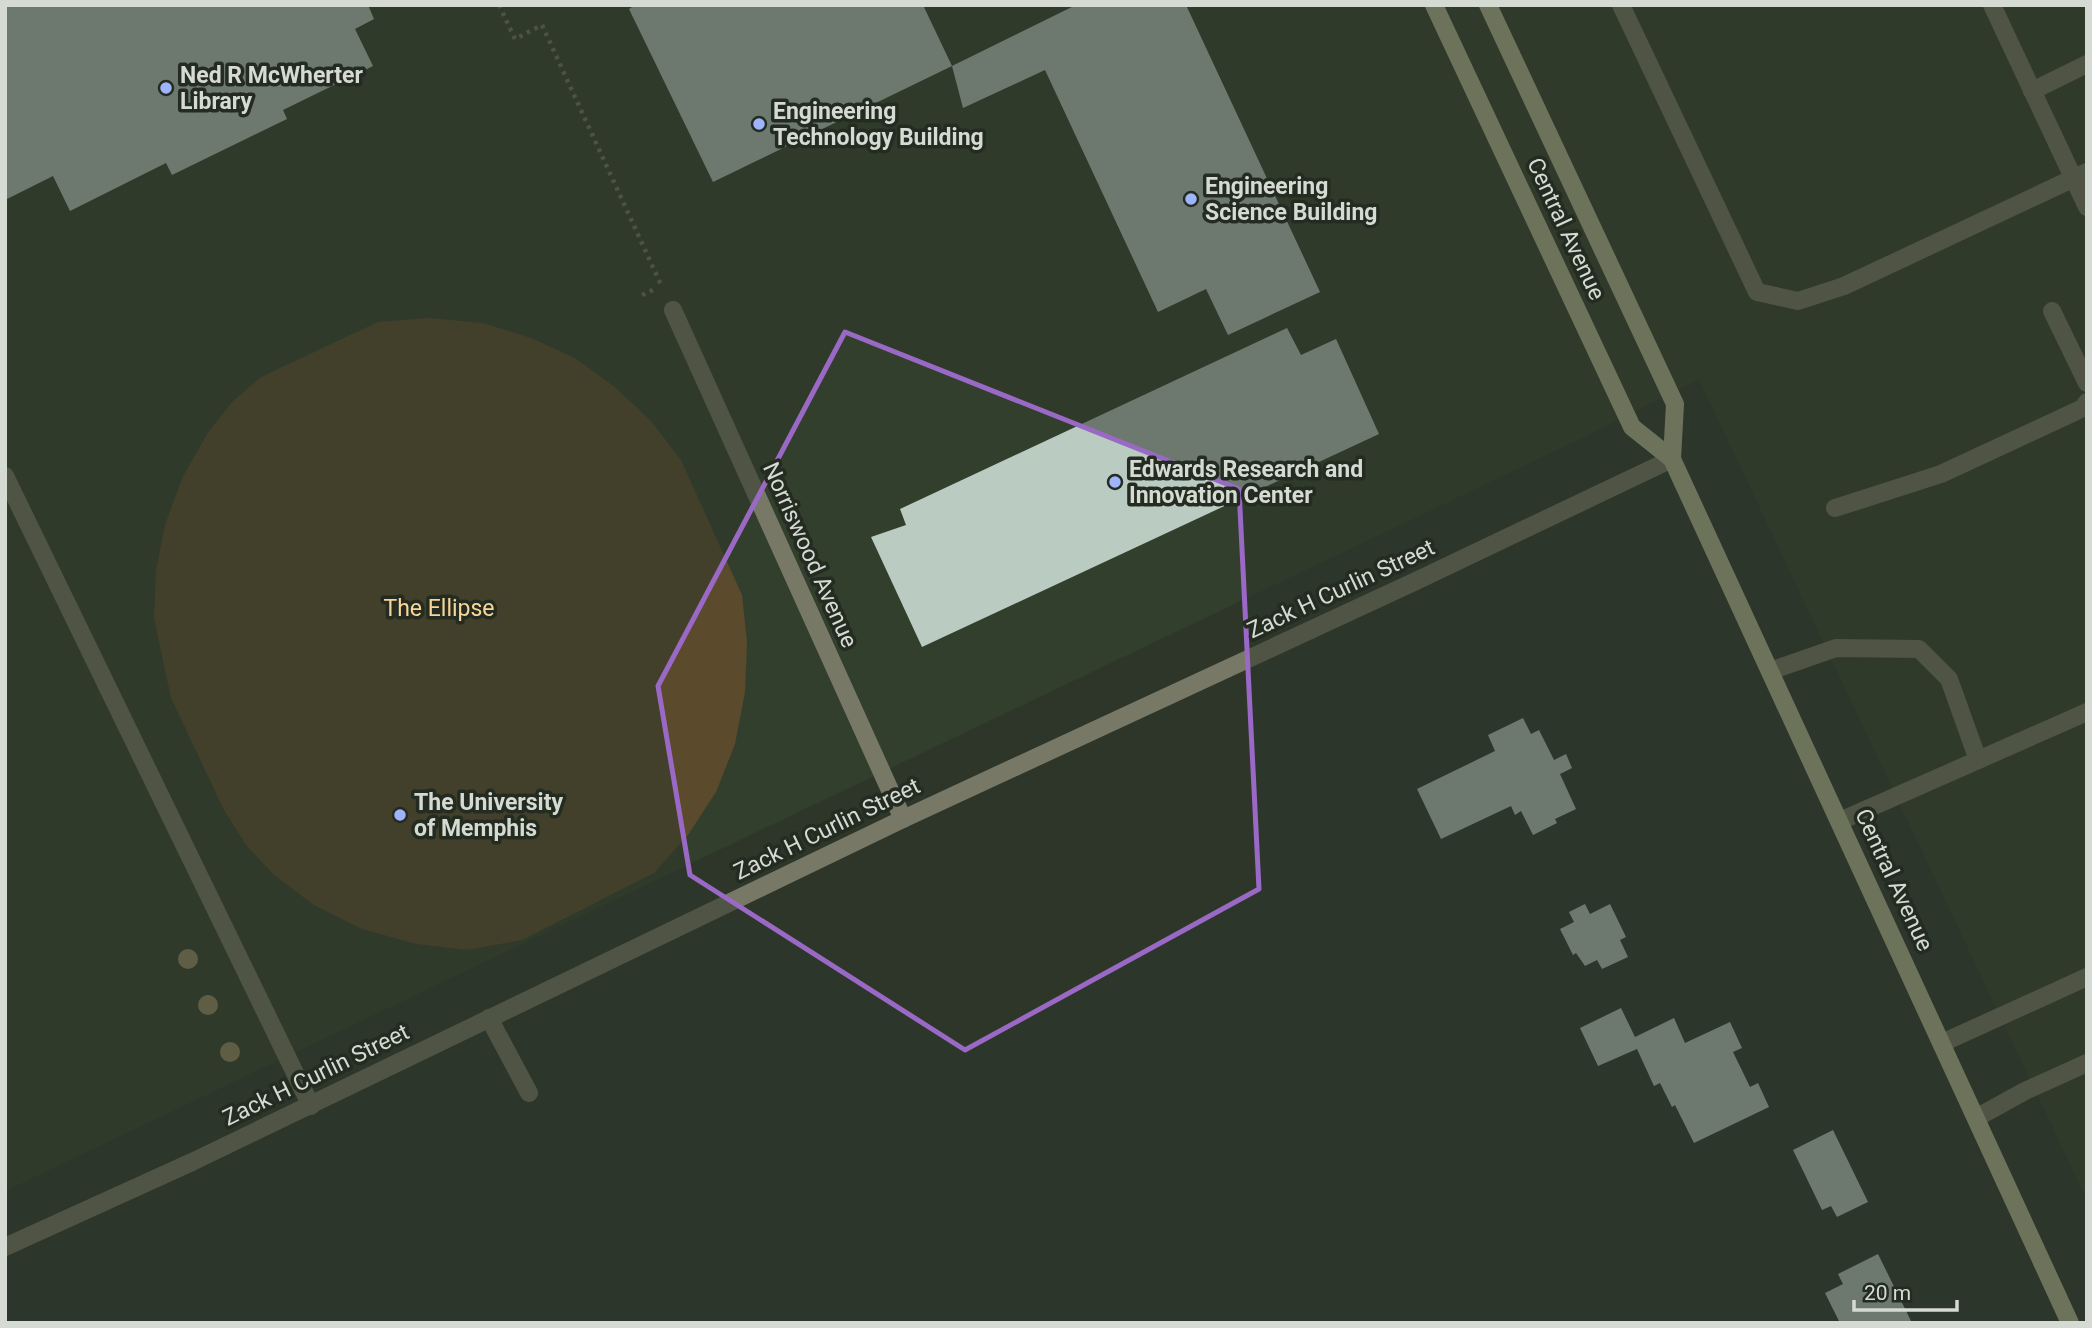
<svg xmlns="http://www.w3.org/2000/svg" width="2092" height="1328" font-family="Roboto,sans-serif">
  <rect width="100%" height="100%" fill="#2e362a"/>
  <polygon fill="#333f2d" points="5,5 2087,5 2087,1200 1699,379 1582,438 5,1191"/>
  <polygon fill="#5b4a2c" points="429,318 483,323 531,338 575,358 616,388 651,421 681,460 742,595 747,642 745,692 735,744 716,792 688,835 654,873 522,940 467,950 416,944 362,929 314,905 274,875 246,845 224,810 171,698 154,618 156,571 165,525 183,476 209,431 233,401 261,377 378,322"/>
  <g fill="#bacbc1">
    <polygon points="5,5 368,5 374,19 355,29 373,66 283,110 287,119 172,175 166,163 70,211 53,176 5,200"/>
    <polygon points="635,5 923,5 952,66 713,182 629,9"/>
    <polygon points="1076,5 1186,5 1320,292 1228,335 1206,289 1158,312 1045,70 963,108 952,66"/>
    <polygon points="1287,328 1301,355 1336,339 1379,434 922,647 871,537 906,525 900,509"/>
    <polygon points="1523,718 1531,734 1539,730 1554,760 1566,754 1572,768 1560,774 1576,809 1555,819 1557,823 1533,835 1521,811 1515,815 1511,806 1441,839 1417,789 1495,751 1488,735"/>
    <polygon points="1585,904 1590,914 1610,904 1626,937 1620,940 1628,957 1602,969 1597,960 1585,966 1576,953 1573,955 1560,929 1574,922 1569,912"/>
    <polygon points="1621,1008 1635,1037 1674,1018 1685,1043 1730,1022 1742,1048 1733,1052 1750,1087 1758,1083 1769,1107 1694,1143 1675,1105 1672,1107 1660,1083 1654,1086 1637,1049 1598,1066 1580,1028"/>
    <polygon points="1833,1130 1868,1202 1837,1217 1831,1206 1822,1210 1793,1150"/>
    <polygon points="1878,1254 1912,1323 1840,1323 1825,1293 1843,1284 1838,1274"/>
  </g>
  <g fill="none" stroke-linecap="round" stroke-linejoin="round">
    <g stroke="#6f756b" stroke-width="4.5" stroke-dasharray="3.5 5" stroke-linecap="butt">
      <polyline points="499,5 515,39 542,25 662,287"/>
      <polyline points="642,295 657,288"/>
    </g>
    <g stroke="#787866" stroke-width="18">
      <polyline points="1621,5 1757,292 1798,301 1844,286 2087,172"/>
      <polyline points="1992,5 2087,207"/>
      <polyline points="2032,91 2087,64"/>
      <polyline points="673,310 903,819"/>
      <polyline points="2052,311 2087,383"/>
      <polyline points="5,476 311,1106"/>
      <polyline points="1835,508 1941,474 2083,408 2087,402"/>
      <polyline points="1770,671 1836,648 1919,649 1949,679 1978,760"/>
      <polyline points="1840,821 2087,712"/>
      <polyline points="489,1018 529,1093"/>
      <polyline points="1942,1043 2087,977"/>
      <polyline points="1976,1118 2025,1091 2087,1063"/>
      <polyline points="5,1247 192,1162 903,819 1416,581 1672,459"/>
    </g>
    <g stroke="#bbbb98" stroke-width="18">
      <polyline points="1434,5 1632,427 1672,459 2070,1323"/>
      <polyline points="1488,5 1675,404 1672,459"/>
    </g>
  </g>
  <g fill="#9e8d66">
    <circle cx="188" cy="959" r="10"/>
    <circle cx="208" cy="1005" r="10"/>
    <circle cx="230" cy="1052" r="10"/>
  </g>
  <path d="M0 0H2092V1328H0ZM845,332L1239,489L1259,889L965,1050L690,875L658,686Z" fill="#2e362a" fill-opacity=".55" fill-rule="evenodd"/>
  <path fill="none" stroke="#9a69c6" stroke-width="5" stroke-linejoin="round" d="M845,332L1239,489L1259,889L965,1050L690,875L658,686Z"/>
  <g fill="#9eb4fd" stroke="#242c21" stroke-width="2.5">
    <circle cx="166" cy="88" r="7"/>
    <circle cx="759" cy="124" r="7"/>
    <circle cx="1191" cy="199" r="7"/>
    <circle cx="1115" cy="482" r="7"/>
    <circle cx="400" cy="815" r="7"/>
  </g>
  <g text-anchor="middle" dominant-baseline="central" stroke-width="7" stroke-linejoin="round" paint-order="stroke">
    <g font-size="23" font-weight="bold" fill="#d5dad2" stroke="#242c21" text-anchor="start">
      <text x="180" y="75">Ned R McWherter<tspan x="180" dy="26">Library</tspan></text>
      <text x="773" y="111">Engineering<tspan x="773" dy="26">Technology Building</tspan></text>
      <text x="1205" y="186">Engineering<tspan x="1205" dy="26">Science Building</tspan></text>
      <text x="1129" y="469">Edwards Research and<tspan x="1129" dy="26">Innovation Center</tspan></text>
      <text x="414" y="802">The University<tspan x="414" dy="26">of Memphis</tspan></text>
    </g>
    <g font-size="23" fill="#d5dad2" stroke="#242c21">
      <text transform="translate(1566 229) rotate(65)">Central Avenue</text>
      <text transform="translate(810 555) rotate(66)">Norriswood Avenue</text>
      <text transform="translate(1341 589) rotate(-25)">Zack H Curlin Street</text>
      <text transform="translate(827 829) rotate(-26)">Zack H Curlin Street</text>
      <text transform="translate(1894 880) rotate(65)">Central Avenue</text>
      <text transform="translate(316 1075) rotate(-26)">Zack H Curlin Street</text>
    </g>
    <g font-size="23" fill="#f9d598" stroke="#242c21">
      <text x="439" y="608">The Ellipse</text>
    </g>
  </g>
  <rect width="2092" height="1328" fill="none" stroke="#d5dad2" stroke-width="14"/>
  <path d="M1854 1300v10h103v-10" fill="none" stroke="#d5dad2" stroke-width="3.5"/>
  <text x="1864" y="1300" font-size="21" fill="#d5dad2" stroke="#242c21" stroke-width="5" paint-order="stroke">20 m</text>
</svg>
